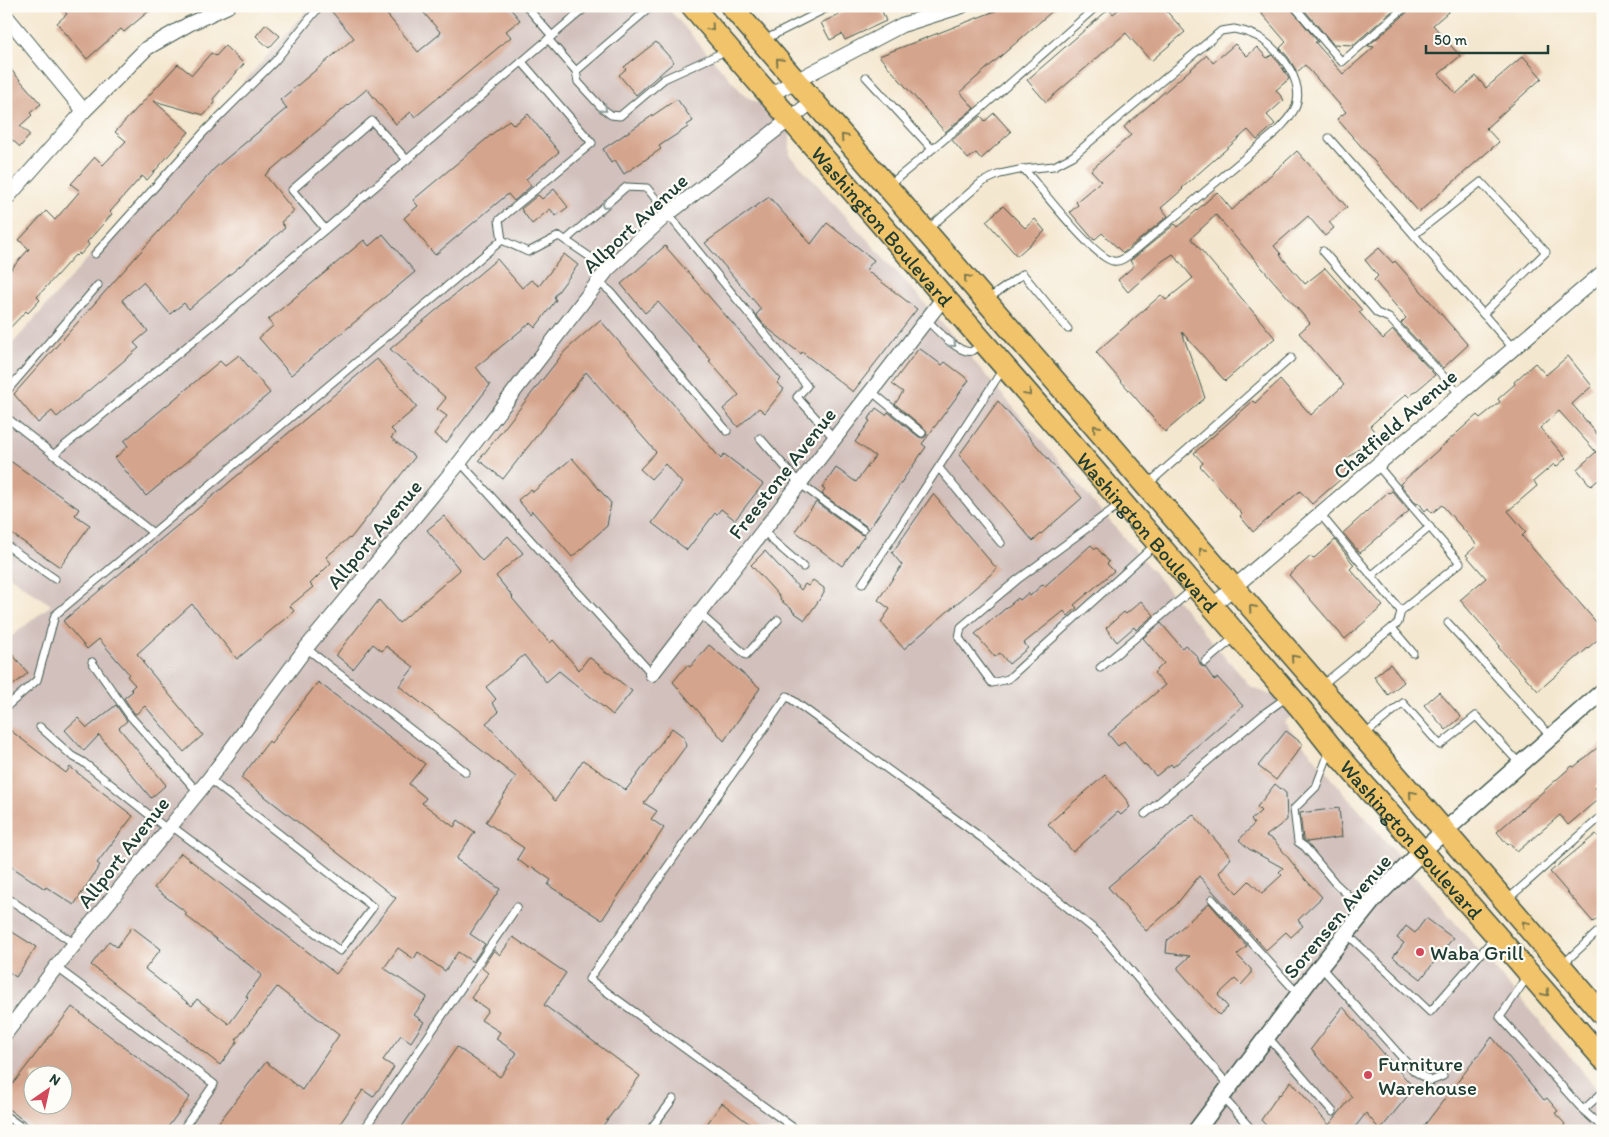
<svg xmlns="http://www.w3.org/2000/svg" width="1609" height="1137" font-family="Itim,sans-serif">
  <rect width="100%" height="100%" fill="#fdfcf7"/>
  <filter id="ink" filterUnits="userSpaceOnUse"><feTurbulence type="fractalNoise" baseFrequency=".02" numOctaves="2"/><feDisplacementMap in="SourceGraphic" scale="10" xChannelSelector="R" yChannelSelector="G"/><feConvolveMatrix kernelMatrix="1 2 1 2 8 2 1 2 1" color-interpolation-filters="sRGB"/></filter>
  <filter id="wash" filterUnits="userSpaceOnUse"><feTurbulence type="fractalNoise" baseFrequency=".0096" numOctaves="4" result="noise"/><feDisplacementMap in="SourceGraphic" scale="20" xChannelSelector="R" yChannelSelector="G"/><feGaussianBlur stdDeviation="1.12" result="paint"/><feColorMatrix in="noise" values="0 0 0 0 0 0 0 0 0 0 0 0 0 0 0 0 0 1.4 0 .05"/><feComposite in="paint" operator="in"/></filter>
  <g filter="url(#wash)">
    <rect width="100%" height="100%" fill="#f4e7cf"/>
    <path fill="#d1c0bc" fill-rule="evenodd" d="M311,6H666L745,96L790,118V155L916,293L1250,686L1301,709L1284,722L1603,1096V1131H6V641L51,605L6,574V351ZM32,1074H62V1104H32Z"/>
    <g id="blocks">
      <g fill="#d5a48c" fill-rule="evenodd">
        <polygon points="60,6 155,6 124,32 121,29 87,59 57,23 67,14"/>
        <polygon points="327,6 380,6 418,52 441,33 424,13 432,6 508,6 520,20 506,31 511,37 415,117 411,112 396,124 367,89 310,137 265,175 294,211 281,222 285,228 189,309 184,303 170,314 143,282 122,300 148,331 134,343 139,348 57,417 52,411 38,423 14,394 215,168 287,108 280,100 354,38"/>
        <polygon points="856,6 880,6 886,21 845,40 842,34 830,40 821,23"/>
        <polygon points="1008,6 1058,6 960,92 974,108 945,132 879,56"/>
        <polygon points="1123,6 1162,6 1185,32 1151,61 1126,33 1046,102 1027,80 1109,9 1113,14"/>
        <polygon points="1255,6 1289,6 1318,42 1315,42 1343,74 1374,47 1368,46 1410,10 1411,6 1455,6 1433,25 1460,56 1439,74 1456,94 1476,76 1486,88 1523,56 1542,78 1486,128 1499,142 1419,212 1337,119 1346,112 1305,65 1297,72 1288,57 1280,48 1286,42"/>
        <polygon points="1301,6 1398,6 1353,45 1333,44"/>
        <polygon points="266,24 280,36 269,48 256,36"/>
        <polygon points="656,42 674,62 636,95 619,75 626,69 624,67"/>
        <polygon points="1235,44 1247,56 1257,47 1267,58 1272,55 1280,64 1289,79 1276,90 1284,100 1267,115 1275,124 1257,140 1248,130 1182,188 1183,189 1161,208 1168,216 1123,253 1102,233 1094,240 1070,212 1078,205 1076,202 1101,181 1091,170 1131,135 1124,127 1161,95 1207,55 1213,63"/>
        <polygon points="225,46 244,64 213,99 215,103 204,115 154,101 189,132 147,180 142,176 110,212 112,214 87,242 89,245 80,255 79,253 76,256 75,255 37,297 40,300 28,313 26,311 6,332 6,275 29,249 19,240 46,211 55,220 80,191 71,184 95,157 103,165 126,141 115,132 178,64 192,75 211,53 216,56"/>
        <polygon points="6,64 41,104 30,113 32,115 20,126 30,135 20,147 8,136 6,137"/>
        <polygon points="677,99 693,121 687,125 688,127 659,146 661,149 624,174 615,160 611,163 603,149"/>
        <polygon points="994,113 1011,132 981,159 976,153 968,159 952,140 981,116 985,121"/>
        <polygon points="528,114 559,152 526,179 531,186 514,201 508,194 435,255 404,218 418,206 413,200 509,120 514,125"/>
        <polygon points="1297,151 1347,207 1329,222 1334,228 1325,236 1308,216 1274,246 1281,254 1280,255 1305,284 1325,268 1362,310 1359,312 1383,339 1393,330 1435,375 1409,397 1406,394 1370,426 1374,431 1370,435 1372,437 1341,464 1348,473 1312,504 1300,491 1253,532 1240,516 1242,514 1200,466 1203,463 1194,453 1253,401 1255,403 1280,380 1311,415 1344,385 1299,333 1310,323 1216,215 1191,238 1275,338 1225,381 1182,332 1205,398 1165,432 1096,352 1161,295 1166,300 1193,278 1173,254 1161,262 1128,292 1118,280 1134,266 1130,261 1175,224 1178,227 1217,192 1232,210"/>
        <polygon points="554,189 568,207 556,216 550,209 532,224 521,209 538,195 542,199"/>
        <polygon points="769,197 811,244 827,223 874,260 866,270 917,309 853,392 802,352 801,354 766,327 756,315 761,309 705,243"/>
        <polygon points="1003,206 1025,228 1035,219 1045,231 1017,256 986,221"/>
        <polygon points="383,234 415,272 291,375 259,338 273,326 268,320 364,240 369,246"/>
        <polygon points="665,246 781,379 777,383 784,389 765,413 759,408 738,427 723,409 739,395 709,361 711,360 658,302 645,313 621,284"/>
        <polygon points="1379,248 1393,263 1395,261 1468,345 1443,368 1401,323 1406,318 1374,280 1378,276 1365,260"/>
        <polygon points="564,254 578,265 554,297 556,300 535,328 530,323 476,367 490,385 446,443 434,434 447,416 437,409 446,398 390,349 497,259 522,288 531,280 539,286"/>
        <polygon points="600,320 721,459 724,454 763,484 735,520 721,509 717,514 715,513 687,550 652,523 682,483 665,464 651,479 640,469 656,452 586,372 503,479 479,460 565,351"/>
        <polygon points="919,348 942,365 945,362 969,380 922,444 926,447 868,530 866,526 822,494 825,490 822,488 836,468 856,482 875,456 855,442 870,421 868,420 876,408 886,415 888,412 919,437 923,438 926,436 927,432 925,429 895,404 903,392 892,384"/>
        <polygon points="239,355 270,393 146,496 115,458 128,446 124,441 220,361 225,366"/>
        <polygon points="1568,356 1592,386 1572,404 1603,441 1603,476 1591,486 1577,469 1596,452 1559,411 1540,428 1566,458 1556,467 1554,464 1534,481 1537,486 1508,511 1526,532 1522,536 1603,630 1603,635 1538,691 1498,647 1500,646 1460,600 1486,578 1466,555 1477,545 1442,505 1432,513 1428,508 1425,511 1419,503 1417,504 1400,484 1477,415 1480,418 1500,402 1498,399 1515,384 1514,382 1535,363 1546,375"/>
        <polygon points="377,359 417,407 391,429 395,433 391,438 415,457 350,539 349,538 326,557 331,563 310,584 313,587 290,606 294,611 237,659 192,604 137,654 145,662 143,663 203,735 184,752 145,706 136,714 134,713 124,698 133,691 131,689 135,685 127,676 129,674 99,639 87,649 63,621"/>
        <polygon points="998,401 1082,498 1033,541 959,455"/>
        <polygon points="6,458 79,509 75,515 90,525 60,567 6,530"/>
        <polygon points="572,458 611,503 607,526 572,557 532,511 530,514 518,500 531,489 533,492"/>
        <polygon points="1392,491 1409,511 1360,553 1343,533 1388,492 1389,493"/>
        <polygon points="933,494 997,569 904,649 881,622 890,609 878,600 902,565 892,553"/>
        <polygon points="816,502 860,534 865,535 842,566 795,531"/>
        <polygon points="444,516 482,561 508,536 523,553 496,576 513,597 512,598 550,643 553,640 579,670 589,657 632,691 613,715 559,671 546,682 524,655 486,687 496,699 492,703 499,712 486,723 555,801 583,760 626,790 672,728 684,737 686,746 644,803 657,811 651,819 664,828 602,920 548,885 551,880 531,866 529,868 517,859 524,848 486,822 516,777 399,686 414,667 386,646 382,651 373,644 353,669 336,655 379,600 399,623 460,570 427,530"/>
        <polygon points="1335,540 1354,565 1350,569 1383,606 1345,639 1289,575 1311,556 1313,559"/>
        <polygon points="1091,545 1095,549 1097,548 1109,562 1107,564 1114,571 1074,605 1077,608 1068,616 1064,611 1024,643 1028,648 1009,664 1000,653 995,657 975,634 1018,598 1020,600 1028,593 1030,596 1043,584 1045,586"/>
        <polygon points="765,551 801,590 805,584 808,586 813,580 824,588 824,593 805,620 792,611 793,610 780,600 781,598 751,565"/>
        <polygon points="1141,601 1154,615 1136,630 1134,627 1117,642 1106,628 1124,612 1126,614"/>
        <polygon points="1161,623 1182,648 1185,645 1197,656 1201,666 1205,667 1214,680 1218,678 1243,706 1173,767 1171,764 1156,776 1145,764 1144,765 1124,741 1118,746 1108,734 1165,685 1154,673 1164,663 1143,638"/>
        <polygon points="709,645 760,688 724,741 673,682 687,665 690,667"/>
        <polygon points="6,647 28,673 6,691"/>
        <polygon points="1390,664 1404,682 1388,695 1374,677"/>
        <polygon points="318,682 425,764 409,784 426,798 422,803 454,827 458,820 475,832 456,859 500,889 470,934 485,944 473,962 458,952 445,971 418,952 414,959 398,948 384,968 427,997 414,1015 424,1022 411,1042 401,1035 383,1060 394,1067 387,1078 373,1097 363,1090 335,1131 212,1131 266,1062 302,1090 339,1035 277,987 236,1040 238,1041 220,1065 91,965 109,941 117,947 132,927 161,949 145,969 192,1006 197,999 229,1024 248,998 246,996 262,975 185,915 187,913 154,888 181,853 336,974 396,898 241,778 269,741 271,743"/>
        <polygon points="1439,692 1461,717 1446,730 1424,705"/>
        <polygon points="116,705 127,721 119,728 166,785 151,798 99,735 84,751 65,730 78,718 87,728"/>
        <polygon points="6,727 66,773 70,767 133,816 97,863 100,865 74,905 46,887 45,889 6,863"/>
        <polygon points="1286,731 1303,744 1276,780 1258,766"/>
        <polygon points="1603,743 1603,780 1595,787 1602,796 1568,825 1560,815 1517,852 1510,843 1508,845 1497,832 1572,766 1574,767"/>
        <polygon points="1105,775 1129,803 1128,804 1130,807 1121,815 1118,812 1073,852 1048,824"/>
        <polygon points="1275,784 1286,793 1287,820 1266,836 1274,840 1306,880 1322,897 1298,920 1303,926 1291,937 1286,932 1266,950 1199,876 1176,905 1146,931 1108,887 1193,814 1231,858 1219,873 1237,893 1249,881 1262,893 1282,875 1279,872 1283,868 1249,849 1239,840 1254,824 1251,820 1261,811 1257,807"/>
        <polygon points="1339,808 1342,837 1307,842 1303,839 1300,813"/>
        <polygon points="1596,834 1603,842 1603,914 1593,922 1550,872"/>
        <polygon points="1209,903 1247,946 1237,955 1251,969 1251,974 1241,985 1235,979 1218,995 1228,1007 1219,1015 1178,969 1178,967 1190,956 1166,953 1167,941"/>
        <polygon points="1426,918 1453,938 1421,979 1393,957 1404,943 1397,938 1406,926 1415,933"/>
        <polygon points="6,928 36,947 16,977 6,970"/>
        <polygon points="513,937 566,973 544,1005 640,1076 599,1131 399,1131 457,1047 500,1077 517,1053 496,1039 500,1032 481,1020 488,1010 471,998 488,973 482,968 494,950 500,955"/>
        <path d="M72,1007L190,1097L165,1131H37L6,1107V1093ZM32,1074H62V1104H32Z"/>
        <polygon points="1343,1007 1414,1088 1380,1130 1366,1113 1352,1131 1271,1131 1261,1120 1279,1094 1280,1095 1291,1081 1329,1125 1352,1097 1311,1049"/>
        <polygon points="1492,1037 1544,1100 1547,1098 1558,1111 1555,1113 1565,1124 1560,1131 1420,1131"/>
        <polygon points="722,1103 759,1131 702,1131"/>
      </g>
    </g>
  </g>
  <g filter="url(#ink)">
    <use href="#blocks" fill-opacity="0" stroke="#3f564b" stroke-width="1"/>
    <g fill="none" stroke-linecap="round" stroke-linejoin="round">
      <g stroke="#3f564b" stroke-width="9">
        <g id="service">
          <polyline points="526,6 552,36"/>
          <polyline points="1294,6 1342,62 1406,6"/>
          <path d="M1234,29C1244,31 1255,34 1263,40C1282,54 1304,81 1296,106C1292,116 1284,123 1277,131L1133,252C1128,256 1120,263 1113,261C1094,258 1039,186 1024,169L1054,166L1073,156L1221,31Z"/>
          <polyline points="548,39 576,71 647,10 644,6"/>
          <polyline points="764,40 831,6"/>
          <polyline points="576,71 578,82 602,108 611,115 620,116 664,79 728,50"/>
          <polyline points="866,77 932,149"/>
          <polyline points="1329,138 1513,348"/>
          <polyline points="889,185 982,108 1097,6"/>
          <polyline points="325,229 292,190 372,121 407,160"/>
          <polyline points="928,229 982,182 1000,174 1024,169"/>
          <polyline points="1414,235 1481,182 1546,252 1483,314"/>
          <polyline points="502,240 499,220 592,143 522,62"/>
          <polyline points="566,240 626,187 647,188 807,386 797,397 834,438"/>
          <polyline points="1323,251 1377,313 1389,318 1460,394"/>
          <polyline points="95,254 204,132 275,61 320,6"/>
          <polyline points="599,282 611,292 727,431"/>
          <polyline points="988,299 1023,274 1068,329"/>
          <path d="M926,319C935,328 959,355 972,351C975,350 979,346 982,344"/>
          <polyline points="871,391 922,433"/>
          <polyline points="6,392 98,285"/>
          <polyline points="6,417 153,533"/>
          <polyline points="760,438 799,483 863,530"/>
          <polyline points="53,455 218,321 587,6"/>
          <polyline points="460,462 652,674"/>
          <polyline points="939,468 1001,543"/>
          <polyline points="1148,484 1291,358"/>
          <polyline points="1120,504 1017,580 961,627 959,638 992,683 1008,679 1156,544"/>
          <polyline points="1320,514 1401,611 1460,563 1377,465"/>
          <polyline points="764,529 772,540 803,567"/>
          <polyline points="6,545 55,579"/>
          <polyline points="1371,576 1430,527"/>
          <polyline points="862,584 1003,369"/>
          <polyline points="699,613 746,655 778,620"/>
          <polyline points="1448,623 1551,737"/>
          <polyline points="1392,628 1413,653"/>
          <polyline points="306,648 466,772"/>
          <polyline points="92,662 130,716 197,791"/>
          <polyline points="1205,662 1235,637"/>
          <polyline points="1100,668 1193,589"/>
          <polyline points="1322,685 1398,623 1401,611"/>
          <polyline points="6,707 37,680 55,615 502,240 528,252 559,236 608,269"/>
          <polyline points="40,727 72,756 83,762 167,829"/>
          <polyline points="1364,735 1403,703 1440,745 1476,716 1520,764"/>
          <polyline points="1330,750 1316,787 1294,809 1298,842 1305,847 1335,883 1364,910"/>
          <polyline points="1145,814 1266,712 1287,697"/>
          <polyline points="170,825 340,951 373,907 209,779"/>
          <polyline points="6,897 75,944"/>
          <polyline points="1212,899 1298,994"/>
          <polyline points="1508,899 1603,815"/>
          <polyline points="1346,933 1430,1012 1495,937"/>
          <polyline points="1563,964 1603,927"/>
          <polyline points="1320,966 1414,1071 1431,1081 1443,1076"/>
          <polyline points="56,967 214,1084 183,1129"/>
          <polyline points="1528,976 1500,1017 1583,1110 1603,1092"/>
          <polyline points="1267,1036 1333,1112"/>
          <polyline points="1222,1096 1253,1131"/>
          <polyline points="1583,1110 1603,1128"/>
          <polyline points="6,1116 27,1131"/>
          <polyline points="363,1131 517,907"/>
          <polyline points="649,1131 673,1099"/>
          <polyline points="798,1131 589,979 787,696 982,838 1100,934 1229,1086"/>
        </g>
      </g>
      <g stroke="#3f564b" stroke-width="16">
        <g id="minor">
          <polyline points="6,16 84,111"/>
          <polyline points="769,95 902,25 962,6"/>
          <polyline points="6,199 84,111 147,48 189,24 228,6"/>
          <polyline points="1212,606 1603,272"/>
          <polyline points="652,674 945,296"/>
          <polyline points="6,1033 56,967 209,779 306,648 460,462 608,269 663,218 813,101"/>
        </g>
      </g>
      <g stroke="#3f564b" stroke-width="19">
        <polyline id="tertiary" points="1196,1131 1311,978 1374,899 1422,851 1603,691"/>
      </g>
      <g stroke="#3f564b" stroke-width="24">
        <g id="primary">
          <path id="s1" d="M692,6L1212,606L1301,709L1331,747L1496,935L1603,1059"/>
          <polyline points="731,6 1505,901 1603,1015"/>
        </g>
      </g>
      <use href="#service" stroke="#fff" stroke-width="7"/>
      <use href="#minor" stroke="#fff" stroke-width="14"/>
      <use href="#tertiary" stroke="#fff" stroke-width="16"/>
      <use href="#primary" stroke="#f1c36a" stroke-width="21"/>
    </g>
    <defs><path id="oneway-chevron" d="M-2-3.5L2.5 0L-2 3.5" fill="none" stroke-width="1.6" stroke-linecap="round" stroke-linejoin="round" transform="scale(1.25)"/></defs>
    <g stroke="#7d794c">
      <use href="#oneway-chevron" transform="translate(711 28) rotate(49)"/>
      <use href="#oneway-chevron" transform="translate(779 61) rotate(-131)"/>
      <use href="#oneway-chevron" transform="translate(844 137) rotate(-131)"/>
      <use href="#oneway-chevron" transform="translate(967 278) rotate(-131)"/>
      <use href="#oneway-chevron" transform="translate(1028 393) rotate(50)"/>
      <use href="#oneway-chevron" transform="translate(1096 428) rotate(-131)"/>
      <use href="#oneway-chevron" transform="translate(1202 551) rotate(-131)"/>
      <use href="#oneway-chevron" transform="translate(1252 608) rotate(-131)"/>
      <use href="#oneway-chevron" transform="translate(1294 658) rotate(-131)"/>
      <use href="#oneway-chevron" transform="translate(1412 794) rotate(-131)"/>
      <use href="#oneway-chevron" transform="translate(1525 924) rotate(-130)"/>
      <use href="#oneway-chevron" transform="translate(1546 993) rotate(49)"/>
    </g>
    <g stroke="#8f9e9a">
      <use href="#oneway-chevron" transform="translate(604 109) rotate(42)"/>
      <use href="#oneway-chevron" transform="translate(605 205) rotate(138)"/>
      <use href="#oneway-chevron" transform="translate(953 344) rotate(40)"/>
    </g>
  </g>
  <g fill="#d1495b" stroke="#fdfcf7" stroke-width="2">
    <circle cx="1420" cy="952" r="5"/>
    <circle cx="1368" cy="1075" r="5"/>
  </g>
  <g text-anchor="middle" dominant-baseline="central" stroke-width="4.5" stroke-linejoin="round" paint-order="stroke">
    <g font-size="21" fill="#1f3d34" stroke="#fdfcf7">
      <text transform="translate(635 223) rotate(-43)">Allport Avenue</text>
      <text stroke="none"><textPath href="#s1" startOffset="291">Washington Boulevard</textPath></text>
      <text transform="translate(1395 424) rotate(-41)">Chatfield Avenue</text>
      <text transform="translate(782 473) rotate(-52)">Freestone Avenue</text>
      <text stroke="none"><textPath href="#s1" startOffset="696">Washington Boulevard</textPath></text>
      <text transform="translate(374 534) rotate(-50)">Allport Avenue</text>
      <text stroke="none"><textPath href="#s1" startOffset="1101">Washington Boulevard</textPath></text>
      <text transform="translate(123 852) rotate(-52)">Allport Avenue</text>
      <text transform="translate(1337 916) rotate(-50)">Sorensen Avenue</text>
    </g>
    <g font-size="21" fill="#1f3d34" stroke="#fdfcf7" text-anchor="start">
      <text x="1430" y="952">Waba Grill</text>
      <text x="1378" y="1063">Furniture<tspan x="1378" dy="24">Warehouse</tspan></text>
    </g>
  </g>
  <rect width="1609" height="1137" fill="none" stroke="#fdfcf7" stroke-width="25"/>
  <g transform="translate(48 1090) rotate(34)"><circle r="24" fill="#fdfcf7" stroke="#a4b0a9"/>
  <path d="M0-4L9 19L0 12L-9 19Z" fill="#d1495b"/>
  <text y="-8" font-size="14" font-weight="bold" text-anchor="middle" fill="#1f3d34">N</text>
  </g>
  <path d="M1426 45v8h122v-8" fill="none" stroke="#1f3d34" stroke-width="2.5"/>
  <text x="1434" y="45" font-size="15" fill="#1f3d34" stroke="#fdfcf7" stroke-width="4" paint-order="stroke">50 m</text>
</svg>
